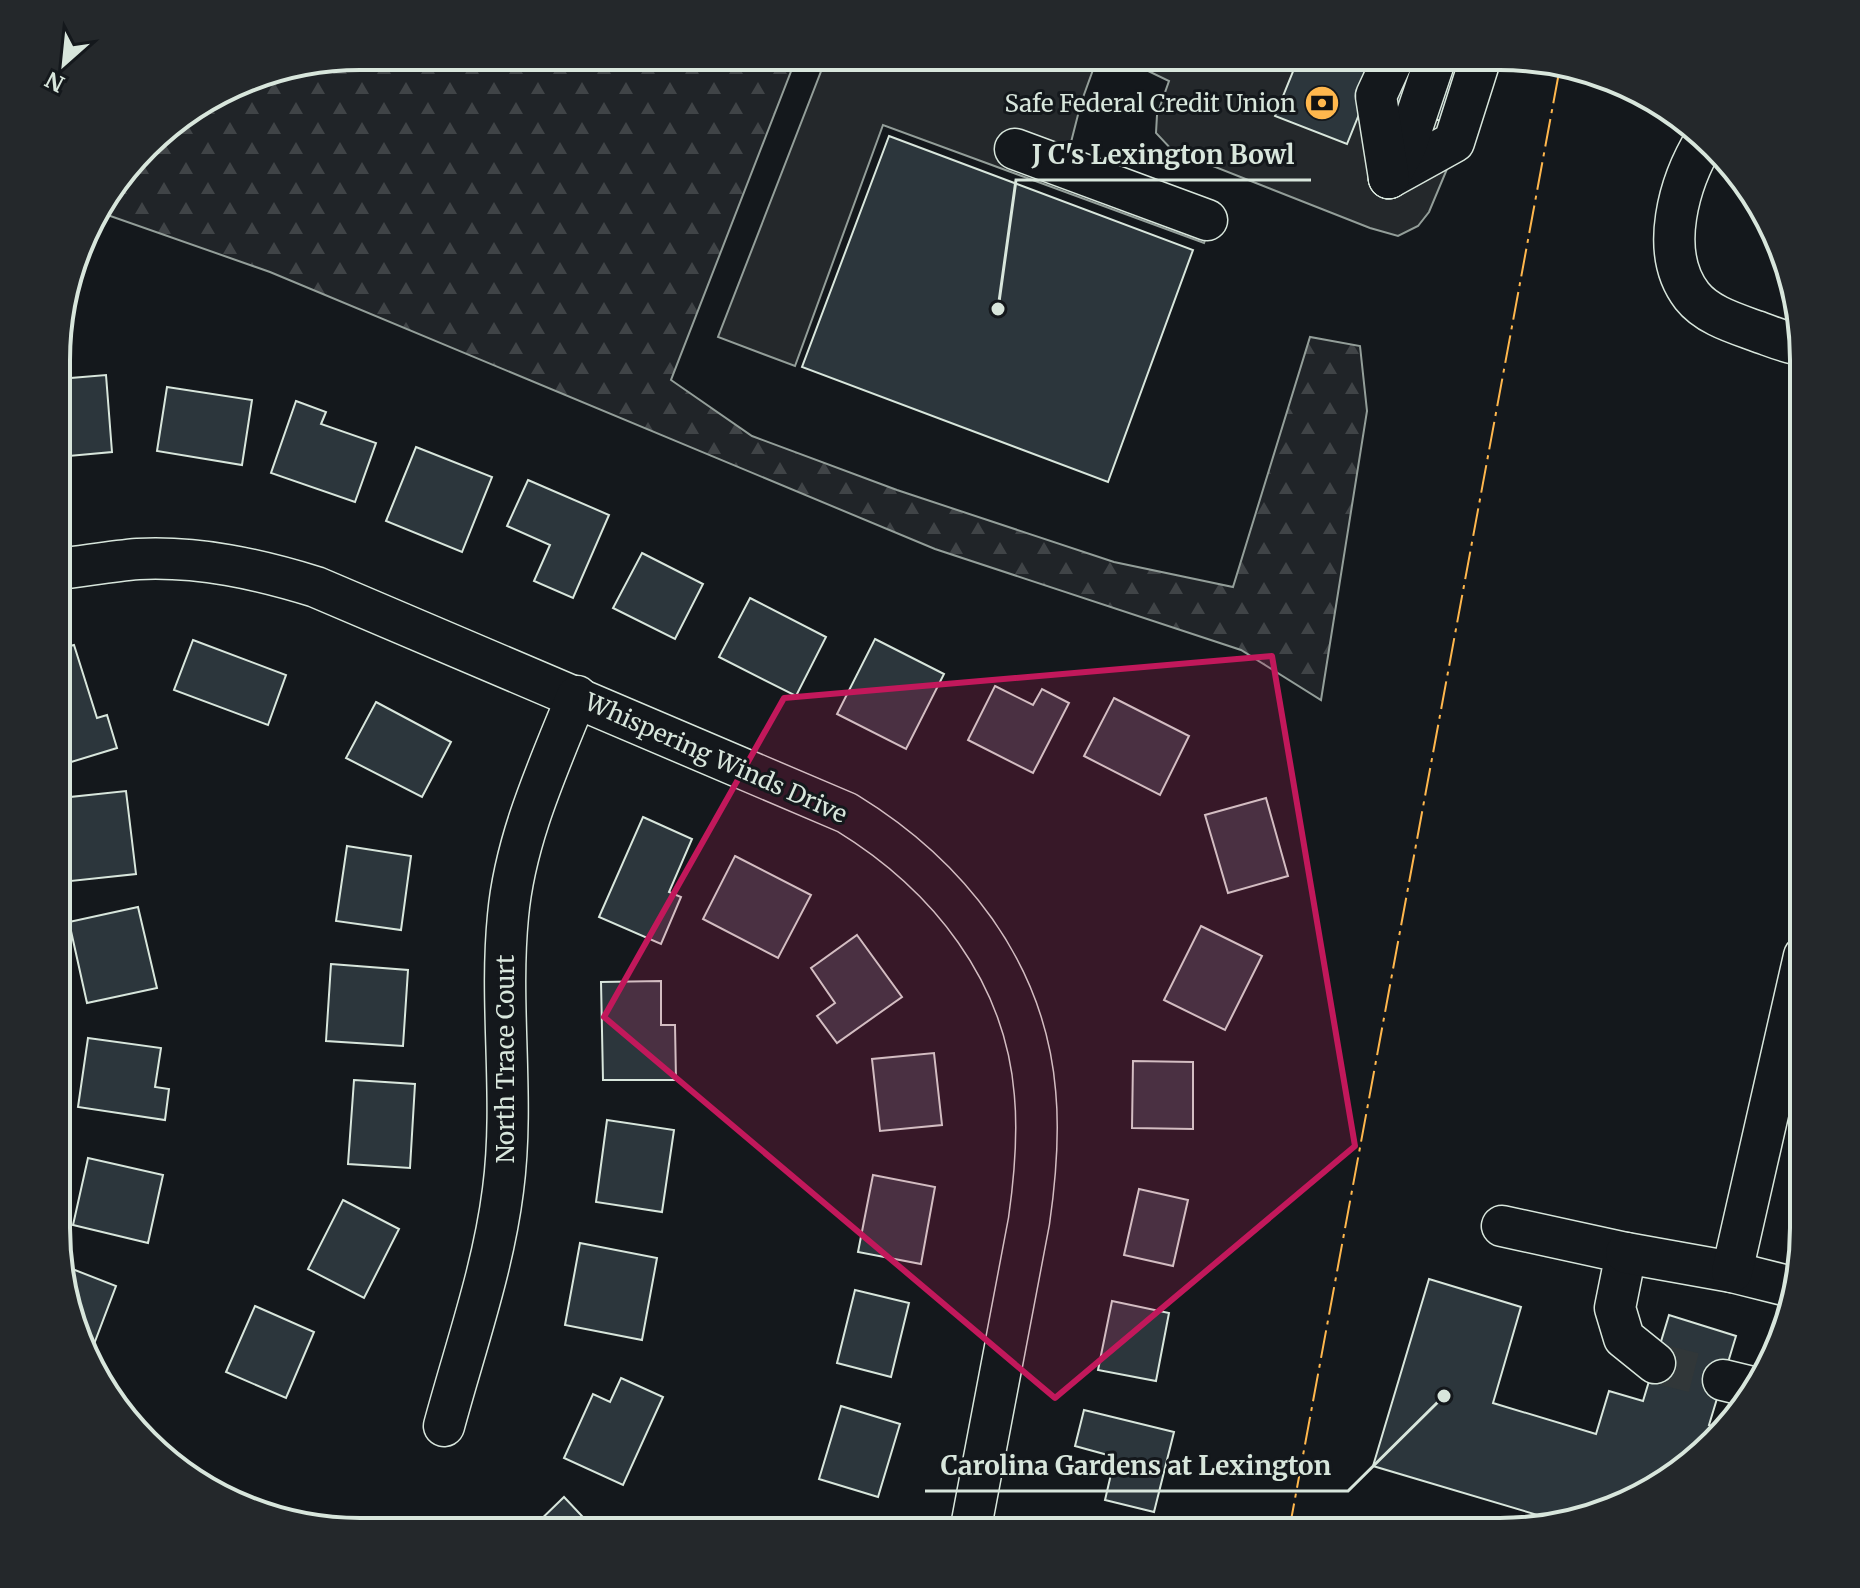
<svg xmlns="http://www.w3.org/2000/svg" width="1860" height="1588" font-family="Merriweather,serif">
  <defs>
    <pattern id="forest-firs" width="22" height="20" patternUnits="userSpaceOnUse" patternTransform="scale(2)"><rect width="22" height="20" fill="#202428"/><path d="M5 1l3.5 6h-7zM16 11l3.5 6h-7z" fill="#404447"/></pattern>
  </defs>
  <rect width="100%" height="100%" fill="#14181c"/>
  <polygon fill="url(#forest-firs)" stroke="#939e99" stroke-width="2" points="360,56 797,56 671,380 752,436 897,490 1114,562 1233,587 1310,337 1360,346 1367,411 1321,700 1241,650 935,549 270,272 96,211 160,131 262,72"/>
  <g fill="#24282b" stroke="#939e99" stroke-width="2">
    <polygon points="827,56 1098,56 1081,103 1069,150 1219,204 1204,243 883,125 795,366 718,337"/>
    <polygon points="1151,56 1494,57 1429,212 1418,226 1398,236 1370,228 1172,150 1156,133 1157,115 1169,81 1146,70"/>
  </g>
  <g fill="#2c363c" stroke="#d8e6dc" stroke-width="2">
    <polygon points="1278,57 1421,57 1465,74 1445,123 1368,92 1347,144 1275,116 1296,64"/>
    <polygon points="889,136 1193,250 1108,482 802,367"/>
    <polygon points="106,375 112,452 58,457 59,379"/>
    <polygon points="167,387 252,400 242,465 157,451"/>
    <polygon points="296,401 326,412 321,424 376,443 355,502 271,473"/>
    <polygon points="416,447 492,477 462,552 386,521"/>
    <polygon points="528,480 609,515 573,598 534,581 550,545 507,526"/>
    <polygon points="642,553 703,584 675,639 613,608"/>
    <polygon points="750,598 826,637 796,696 719,657"/>
    <polygon points="875,639 944,674 906,749 837,714"/>
    <polygon points="193,640 286,675 268,725 174,690"/>
    <polygon points="74,645 97,718 107,715 117,748 58,766 58,649"/>
    <polygon points="995,686 1033,705 1042,689 1069,703 1033,773 968,740"/>
    <polygon points="1114,698 1189,736 1160,795 1084,756"/>
    <polygon points="376,702 451,742 422,797 346,758"/>
    <polygon points="126,791 136,874 71,881 61,798"/>
    <polygon points="1266,798 1288,876 1228,893 1205,815"/>
    <polygon points="643,817 692,839 669,892 681,897 661,944 599,917"/>
    <polygon points="347,846 411,856 401,930 336,921"/>
    <polygon points="735,856 811,895 778,958 703,919"/>
    <polygon points="138,907 157,988 87,1003 69,922"/>
    <polygon points="1201,926 1262,956 1225,1030 1164,1000"/>
    <polygon points="857,935 902,997 837,1043 817,1016 835,1003 811,968"/>
    <polygon points="331,964 408,970 403,1046 326,1041"/>
    <polygon points="661,981 661,1025 675,1025 676,1080 603,1080 601,982"/>
    <polygon points="88,1038 161,1048 155,1087 169,1089 165,1120 78,1107"/>
    <polygon points="934,1053 942,1125 880,1131 872,1059"/>
    <polygon points="1133,1061 1193,1062 1193,1129 1132,1128"/>
    <polygon points="354,1080 415,1084 410,1168 348,1164"/>
    <polygon points="607,1120 674,1130 662,1212 596,1202"/>
    <polygon points="88,1158 163,1175 148,1243 73,1225"/>
    <polygon points="873,1175 935,1187 921,1264 858,1252"/>
    <polygon points="1139,1189 1188,1200 1173,1266 1124,1255"/>
    <polygon points="343,1200 399,1229 364,1298 308,1269"/>
    <polygon points="580,1243 657,1258 642,1340 565,1325"/>
    <polygon points="62,1265 116,1286 91,1352 79,1345"/>
    <polygon points="1429,1279 1521,1307 1493,1403 1596,1434 1609,1391 1643,1401 1669,1315 1736,1336 1709,1425 1724,1429 1715,1443 1617,1509 1561,1522 1373,1466"/>
    <polygon points="855,1290 909,1303 891,1377 837,1363"/>
    <polygon points="1112,1301 1169,1313 1156,1381 1098,1370"/>
    <polygon points="255,1306 314,1332 286,1398 226,1372"/>
    <polygon points="621,1378 663,1397 623,1485 564,1458 593,1394 610,1402"/>
    <polygon points="841,1406 900,1424 878,1497 819,1479"/>
    <polygon points="1084,1410 1174,1432 1154,1512 1105,1500 1115,1457 1075,1446"/>
    <polygon points="564,1497 597,1532 528,1532"/>
    <polygon points="810,1522 839,1532 807,1532"/>
  </g>
  <g fill="none" stroke-linecap="round" stroke-linejoin="round">
    <polyline stroke="#313739" stroke-width="40" stroke-dasharray="40 20" stroke-linecap="butt" points="1655,1363 1723,1380"/>
    <g stroke="#d8e6dc" stroke-width="43">
      <g id="minor">
        <path d="M1706,138C1679,181 1658,252 1692,296C1707,315 1734,323 1756,331C1771,336 1788,344 1803,345"/>
        <polyline points="1015,149 1207,220"/>
        <polyline points="1389,178 1454,142 1481,57"/>
        <polyline points="1389,178 1406,146 1436,57"/>
        <polyline points="1389,178 1376,96 1394,57"/>
        <path d="M58,569C85,566 112,561 138,559C199,556 258,569 316,587L847,813C948,875 1025,971 1035,1093C1039,1136 1035,1179 1029,1221L970,1532"/>
        <polyline points="1502,1226 1626,1253 1615,1308 1624,1338 1655,1363"/>
        <polyline points="1626,1253 1732,1272 1792,1287"/>
        <polyline points="1732,1272 1804,956"/>
        <polyline points="1723,1380 1752,1387"/>
        <path d="M444,1426C465,1348 493,1270 503,1190C515,1099 499,1007 508,916C515,839 548,768 577,696"/>
      </g>
    </g>
    <use href="#minor" stroke="#14181c" stroke-width="40"/>
    <polyline stroke="#ffb74d" stroke-width="2" stroke-dasharray="28 6 4 6" stroke-linecap="butt" points="1289,1531 1560,67"/>
  </g>
  <path fill="#c2185b" fill-opacity="0.2" stroke="#c2185b" stroke-width="6" stroke-linejoin="round" d="M1272,656L1355,1146L1055,1398L604,1017L784,698Z"/>
  <defs>
    <g id="bank-disc" transform="scale(1.8)"><circle r="9.5" fill="#ffb74d" stroke="#14181c"/><path d="M-6-4H6V4H-6ZM0-2.3a2.3 2.3 0 1 0 0 4.6a2.3 2.3 0 1 0 0-4.6Z" fill="#111"/></g>
  </defs>
  <g fill-rule="evenodd">
    <use href="#bank-disc" x="1322" y="103"/>
  </g>
  <g text-anchor="middle" dominant-baseline="central" stroke-width="6" stroke-linejoin="round" paint-order="stroke">
    <g font-size="24" fill="#d8e6dc" stroke="#14181c" text-anchor="end">
      <text x="1296" y="103">Safe Federal Credit Union</text>
    </g>
    <g font-size="24" fill="#d8e6dc" stroke="#14181c">
      <text transform="translate(716 758) rotate(24)">Whispering Winds Drive</text>
      <text transform="translate(505 1059) rotate(-90)">North Trace Court</text>
    </g>
  </g>
  <path d="M0 0H1860V1588H0ZM360 70H1500A290 290 0 0 1 1790 360V1228A290 290 0 0 1 1500 1518H360A290 290 0 0 1 70 1228V360A290 290 0 0 1 360 70Z" fill="#24282b" fill-rule="evenodd"/>
  <path fill="none" stroke="#d8e6dc" stroke-width="4" d="M360 70H1500A290 290 0 0 1 1790 360V1228A290 290 0 0 1 1500 1518H360A290 290 0 0 1 70 1228V360A290 290 0 0 1 360 70Z"/>
  <path fill="none" stroke="#d8e6dc" stroke-width="3" d="M998 309L1016 180H1311M1444 1396L1348 1491H925"/>
  <g fill="#d8e6dc" stroke="#14181c" stroke-width="3">
    <circle cx="998" cy="309" r="8"/>
    <circle cx="1444" cy="1396" r="8"/>
  </g>
  <g font-size="26" text-anchor="middle" font-weight="bold" fill="#d8e6dc" stroke="#14181c" stroke-width="6" stroke-linejoin="round" paint-order="stroke">
    <text x="1163" y="164">J C's Lexington Bowl</text>
    <text x="1136" y="1475">Carolina Gardens at Lexington</text>
  </g>
  <g transform="translate(64 64) rotate(207)" stroke="#14181c" stroke-width="6" paint-order="stroke">
  <path d="M0-6L14 30L0 20L-14 30Z" fill="#d8e6dc"/>
  <text y="-12" font-size="22" font-weight="bold" text-anchor="middle" fill="#d8e6dc">N</text>
  </g>
</svg>
